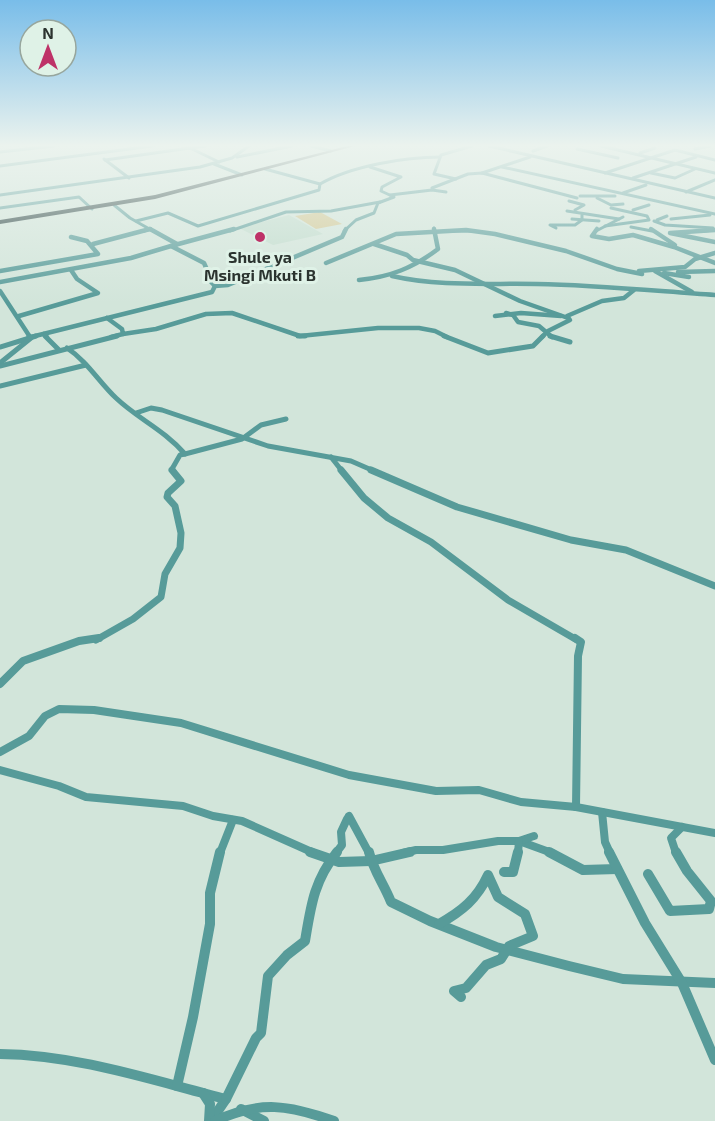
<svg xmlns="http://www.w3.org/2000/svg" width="715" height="1121" font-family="'Exo 2',sans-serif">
  <rect width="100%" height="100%" fill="#d2e5da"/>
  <polygon fill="#c1dccd" points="289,215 323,234 273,245 239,228"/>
  <polygon fill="#d2c68f" points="320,212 342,224 316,229 295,216"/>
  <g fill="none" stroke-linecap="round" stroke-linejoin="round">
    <g stroke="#579b99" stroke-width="3">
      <polyline points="311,146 331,151"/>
      <polyline points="489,146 715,198"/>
      <polyline points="601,146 715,173"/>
      <polyline points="189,148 205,146"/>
      <polyline points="577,149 618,158"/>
      <polyline points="695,149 710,146"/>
      <polyline points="533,151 547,146"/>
      <polyline points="0,152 54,146"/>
      <polyline points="640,153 655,148"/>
      <polyline points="237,157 292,146"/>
      <polyline points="104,159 129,178"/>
      <polyline points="105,160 190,148 219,162"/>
      <polyline points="214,164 242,175"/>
      <polyline points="0,166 152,146"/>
      <polyline points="502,167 715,214"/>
      <polyline points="482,173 530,157"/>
      <polyline points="605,173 675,150 715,160"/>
      <polyline points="651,173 675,178 695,169"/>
      <polyline points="633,178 696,157"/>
      <polyline points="456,179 434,174 441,155 472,146"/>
      <path d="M320,184C351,166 405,157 440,157"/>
      <polyline points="432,188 468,174 482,173 577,198"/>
      <polyline points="686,192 715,180"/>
      <polyline points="623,193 646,185"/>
      <polyline points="0,195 200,167 232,158 249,146"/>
      <polyline points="390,195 432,190 446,192"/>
      <polyline points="580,196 615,196"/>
      <polyline points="597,198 611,205 623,204"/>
      <polyline points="569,201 584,205 575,210"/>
      <polyline points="114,205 130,218 153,231"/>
      <polyline points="0,208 79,197 92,209"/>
      <polyline points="633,210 649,205"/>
      <polyline points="567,211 619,219"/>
      <polyline points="572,219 599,221"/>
      <polyline points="671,219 710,215"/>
      <polyline points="657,220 667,216"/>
      <polyline points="136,221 168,213 198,226 319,190 320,184 265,169"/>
      <polyline points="654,221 665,225 713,228"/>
      <polyline points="605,226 649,220 647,216 611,208"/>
      <polyline points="631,227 652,231"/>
      <polyline points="434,228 435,231"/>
      <polyline points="556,228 550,225 575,225 582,220 582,215"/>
      <polyline points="144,231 151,229"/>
      <polyline points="230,231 286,212 331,211 380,202"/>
      <polyline points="344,231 356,220 374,213 378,203 394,197 381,191 382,187 401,177 370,167"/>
      <polyline points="453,231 471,231"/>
      <polyline points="596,231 623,217"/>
      <polyline points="704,231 715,230"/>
    </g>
    <g stroke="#579b99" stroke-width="4.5">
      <polyline points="150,229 177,244"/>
      <polyline points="597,229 592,236 609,239 633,235 674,247 715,263"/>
      <polyline points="651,229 675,245"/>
      <polyline points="715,230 670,233 715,242"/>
      <polyline points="93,244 150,229"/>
      <polyline points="374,244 407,255 413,260 455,270 520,301 568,318"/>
      <polyline points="326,263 396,234 466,230 495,234 566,251 617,269 642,274"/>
      <polyline points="264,270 294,281"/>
      <polyline points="0,271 98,254 87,241 71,237"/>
      <polyline points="639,271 685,267 695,259 715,253"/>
      <polyline points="655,271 692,292"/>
      <polyline points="678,272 715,271"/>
      <polyline points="664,273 689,277"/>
      <path d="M392,276C440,287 488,283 537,284C596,285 656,291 715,295"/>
      <path d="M359,280C390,277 413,268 438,249L434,229"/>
      <polyline points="0,282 131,258 171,246"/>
      <polyline points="215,286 205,276 208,272 204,263 171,246 234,229"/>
      <polyline points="0,291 30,337"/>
      <polyline points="506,313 513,315 518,322 539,326 552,337"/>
      <polyline points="19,316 98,293 77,279 71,270"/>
      <polyline points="495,316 521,313 561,316"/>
      <polyline points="107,318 122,329 123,334 156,329 206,314 232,313 300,336 378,328 419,328 435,331 447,337"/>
      <polyline points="44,334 47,337"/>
      <polyline points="31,337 212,292 215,286 228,285 342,237 346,229"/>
      <polyline points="111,337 123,334"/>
      <polyline points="542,337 548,331 570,320 567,316 602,301 624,298 634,290"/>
    </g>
    <g stroke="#579b99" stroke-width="5">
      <polyline points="45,336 59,350"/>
      <polyline points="298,336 305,336"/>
      <polyline points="444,336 488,353 533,346 543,336"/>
      <polyline points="550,336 570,342"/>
      <polyline points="0,347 36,336"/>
      <path d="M67,348C87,361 99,382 116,398C138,419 163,429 185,454L180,455L172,469L174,471"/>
      <polyline points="0,363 31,338 29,336"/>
      <polyline points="0,366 117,336"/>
      <polyline points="0,386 86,365"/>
      <polyline points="136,413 151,408 162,410 268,446 351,461 374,471"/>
      <polyline points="185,454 242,439 261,425 286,419"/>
      <polyline points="331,457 342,471"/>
    </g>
    <g stroke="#579b99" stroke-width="7">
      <polyline points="341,470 364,498 388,518 431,542 508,600 577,640"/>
      <polyline points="371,470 457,507 571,540 626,550 715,586"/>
      <polyline points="96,640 133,619 161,597 165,574 180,548 181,533 175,506 167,497 168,493 181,481 172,470"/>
    </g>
    <g stroke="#579b99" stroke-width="8">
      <polyline points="575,638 581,642 578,656 576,807"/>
      <polyline points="0,684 23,661 79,641 99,638"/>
      <polyline points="0,752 29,736 45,716 59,709 94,710 181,723 349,775 436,791 479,790 521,802 576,807 715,833"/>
      <polyline points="0,770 59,786 86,797 183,806 213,816 242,821 314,853"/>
      <polyline points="602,812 605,842 610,853"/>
      <polyline points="349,816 369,853"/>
      <polyline points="519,841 552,853"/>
      <polyline points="220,853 233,820"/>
      <polyline points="336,853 342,845 341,832 347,819"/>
      <polyline points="403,853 416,850 443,850 498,841 519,841 534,836"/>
      <polyline points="518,853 519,841"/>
      <polyline points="676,853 671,838 682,827"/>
    </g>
    <g stroke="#579b99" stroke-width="10">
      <polyline points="310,852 339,862 371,861 410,852"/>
      <path d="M369,852C373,870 384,884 391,902L430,921L496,947L569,966L623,979L715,983"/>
      <polyline points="549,852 583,870 617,869"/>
      <polyline points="609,852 645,923 682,983 715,1060"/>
      <polyline points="504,872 513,872 518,852"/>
      <polyline points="648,874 670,911 709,909 711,901 687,871 676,852"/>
      <path d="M439,924C462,911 477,899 488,875L498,897L525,914L533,936L509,946L501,959L486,965L466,988L454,991L461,997"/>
      <path d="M0,1054C78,1055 151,1080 226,1099L211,1121"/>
      <polyline points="177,1086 193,1017 210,924 210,893 220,852"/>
      <polyline points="203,1093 210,1104 209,1121"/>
      <path d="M226,1099L256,1038L261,1033L268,976L287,955L305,941C311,905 314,881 337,852"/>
      <polyline points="241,1109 264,1121"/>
      <path d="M215,1121C260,1100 289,1105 334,1121"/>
    </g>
    <polygon fill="#213a39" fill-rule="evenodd" points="347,146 355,146 155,199 0,224 0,220 155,195"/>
  </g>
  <linearGradient id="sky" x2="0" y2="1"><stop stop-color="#79bde9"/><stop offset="0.48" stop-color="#ebf3ee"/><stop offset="1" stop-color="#ebf3ee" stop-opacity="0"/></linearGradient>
  <rect width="715" height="303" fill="url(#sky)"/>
  <circle fill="#be3268" stroke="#dff2e7" stroke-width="2" cx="260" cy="237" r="6"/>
  <g text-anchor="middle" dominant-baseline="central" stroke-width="6" stroke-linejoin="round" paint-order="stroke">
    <g font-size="16" font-weight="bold" fill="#2b332f" stroke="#dff2e7">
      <text x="260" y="256">Shule ya<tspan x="260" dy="18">Msingi Mkuti B</tspan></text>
    </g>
  </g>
  <g transform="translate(48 48)"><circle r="28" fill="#dff2e7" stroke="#97a69d" stroke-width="1.5"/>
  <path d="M0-4.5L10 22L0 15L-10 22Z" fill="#be3268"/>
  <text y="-9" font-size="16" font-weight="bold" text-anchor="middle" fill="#2b332f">N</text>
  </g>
</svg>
